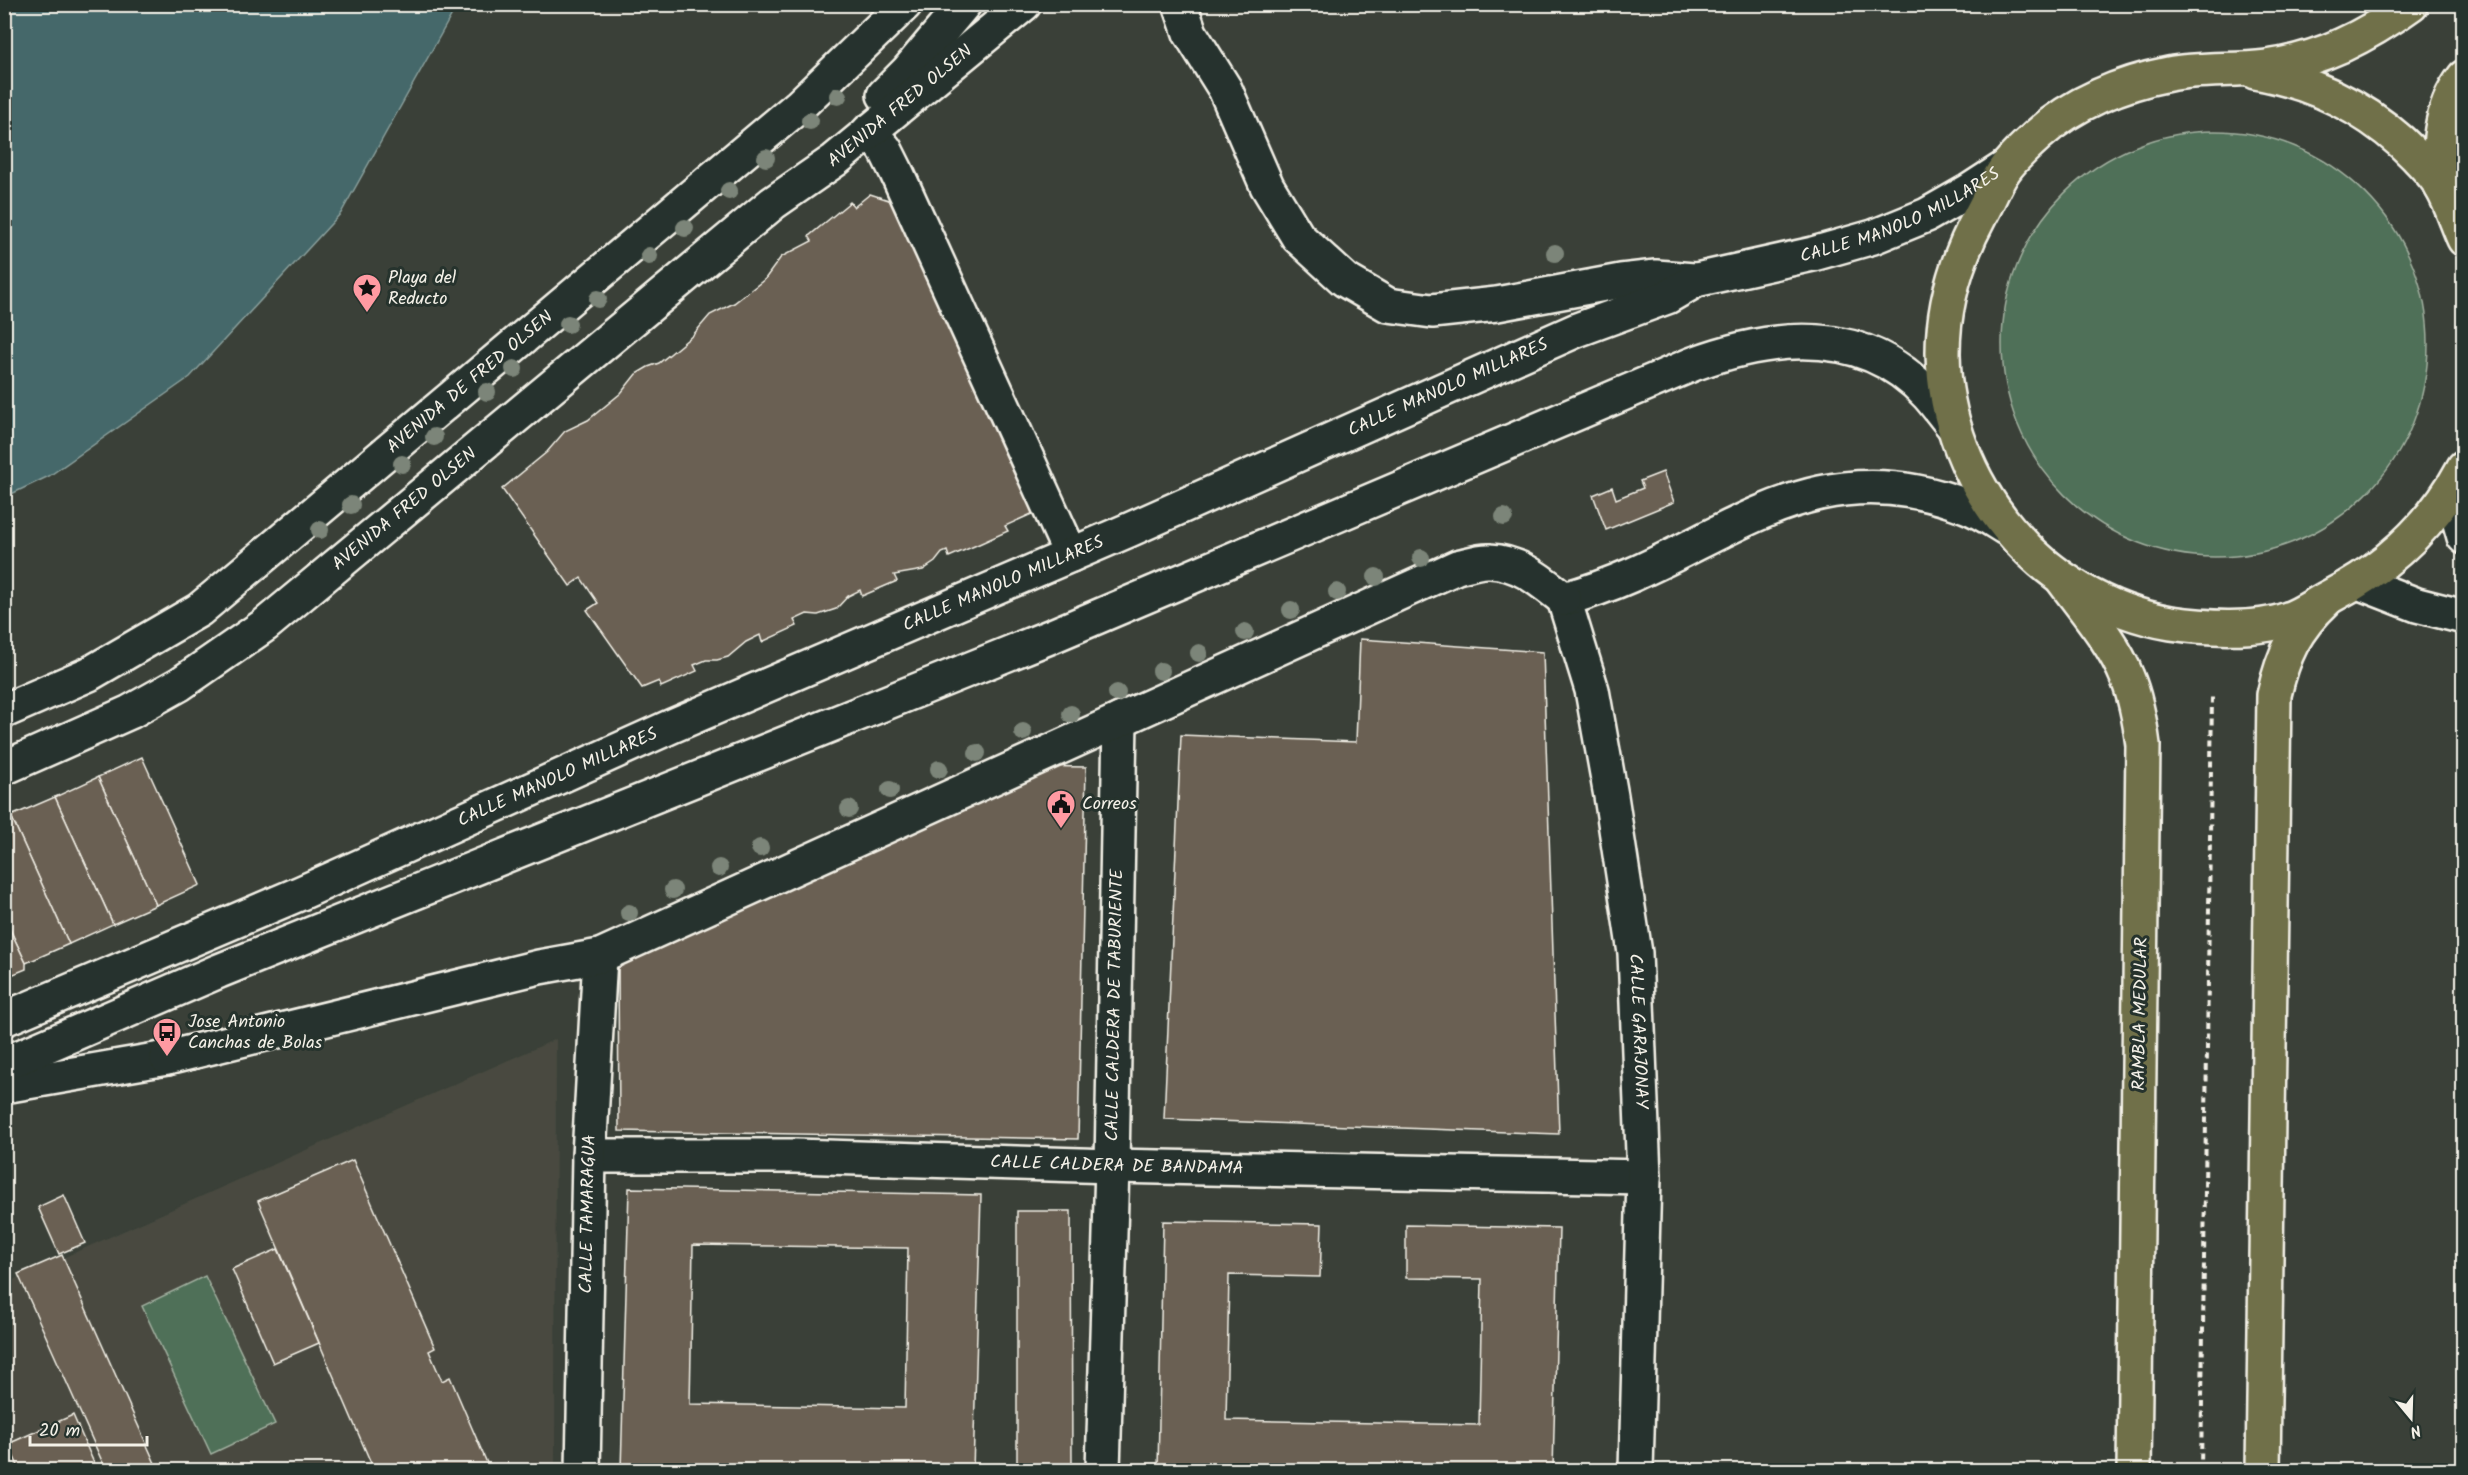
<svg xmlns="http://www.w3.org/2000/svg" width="2468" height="1475" font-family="Kalam,sans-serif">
  <rect width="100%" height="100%" fill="#3a4038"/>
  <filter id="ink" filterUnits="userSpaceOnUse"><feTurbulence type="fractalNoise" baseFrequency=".0167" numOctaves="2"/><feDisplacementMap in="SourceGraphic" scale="12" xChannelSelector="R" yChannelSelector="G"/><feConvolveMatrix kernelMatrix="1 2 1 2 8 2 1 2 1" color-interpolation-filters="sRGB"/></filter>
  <g filter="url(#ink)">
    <polygon fill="#484a40" points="556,1039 555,1470 5,1470 4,1284"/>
    <g fill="#507059" stroke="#a2b0a0" stroke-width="1.5">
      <circle cx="2215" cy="344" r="213"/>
      <polygon points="205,1276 275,1424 211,1454 142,1306"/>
    </g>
    <polygon fill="#44686a" stroke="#8a9f9c" stroke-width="1.5" points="4,5 455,5 451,16 341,213 190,377 49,476 5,497"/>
    <g fill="#6a6052" stroke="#f4f1e8" stroke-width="1.5" fill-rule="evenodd">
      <polygon points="870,194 892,201 920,266 926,264 1036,512 1005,526 1008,531 979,544 949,557 947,551 942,553 935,562 923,570 894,575 897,581 862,596 860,590 848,596 836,609 818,615 807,614 794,620 797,626 762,642 760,635 746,642 728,657 717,660 706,660 694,665 697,671 661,687 659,681 642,688 587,610 598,603 581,578 570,586 502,489 547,452 565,431 588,420 621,393 636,374 648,367 659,363 693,335 710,315 734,303 765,279 781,257 812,241 809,236 850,202 854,207"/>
      <polygon points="1663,472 1674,502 1606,530 1593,495 1612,487 1616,499 1643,488 1640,481"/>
      <polygon points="1360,639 1543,652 1559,1134 1164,1119 1181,735 1356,742"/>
      <polygon points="142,757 200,885 156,905 98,777"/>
      <polygon points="1025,766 1086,767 1078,1139 619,1131 618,962"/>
      <polygon points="98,777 156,905 113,924 55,797"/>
      <polygon points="55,797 113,924 69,944 11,816"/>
      <polygon points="11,816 69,944 26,963 4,917 4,819"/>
      <polygon points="4,917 26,963 26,969 4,978"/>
      <polygon points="353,1160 435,1348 429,1351 442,1381 450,1377 490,1470 374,1470 258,1201"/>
      <path d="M629,1188L981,1195L973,1470H621ZM693,1245L908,1248L905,1408L690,1404Z"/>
      <polygon points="64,1195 85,1243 59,1254 38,1207"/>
      <polygon points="1017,1211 1071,1211 1072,1470 1017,1470"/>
      <polygon points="1163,1221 1322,1224 1320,1277 1229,1275 1226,1420 1479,1425 1482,1279 1406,1278 1406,1225 1559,1228 1553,1470 1158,1470"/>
      <polygon points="278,1249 319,1343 273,1363 232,1269"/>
      <polygon points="62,1255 158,1470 106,1470 18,1274"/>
      <polygon points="73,1415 97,1470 20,1470 8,1444"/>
    </g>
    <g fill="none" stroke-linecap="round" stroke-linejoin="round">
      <g stroke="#f4f1e8" stroke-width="38">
        <g id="pedestrian">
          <polyline points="869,131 885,149 896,171 1071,555"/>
          <path id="s1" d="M4,711L89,674L199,610L800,105L905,4"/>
        </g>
      </g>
      <g stroke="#f4f1e8" stroke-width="38">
        <g id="minor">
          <polyline points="2451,492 2464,537"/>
          <polyline points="2358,582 2417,605 2464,617"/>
          <polyline points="4,1086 167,1058"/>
          <path id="s2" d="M589,1156H795L1112,1166L1644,1177"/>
          <path id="s3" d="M583,1470L589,1156L600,956"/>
          <path id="s4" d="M1103,1470L1112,1166L1120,720"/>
        </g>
      </g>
      <g stroke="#f4f1e8" stroke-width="38">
        <g id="tertiary">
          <path id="s5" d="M1564,599L1592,690L1611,796L1635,953L1644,1177L1636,1470"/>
          <path d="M1564,599C1714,559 1799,442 1966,506C1980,511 1993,520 2006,528"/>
          <path d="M167,1058L539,967L600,956L1457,567C1467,565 1480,560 1490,561C1520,562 1542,582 1564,599"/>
        </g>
      </g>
      <g stroke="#f4f1e8" stroke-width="38">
        <g id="secondary">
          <polyline points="1180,4 1190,33 1225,89 1267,186 1298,237 1345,280 1388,305 1432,311 1497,304 1621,281 1656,277 1694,280"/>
          <polyline points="884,95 907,72 964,4"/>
          <path id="s6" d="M4,768L130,712L180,684L265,625L773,203L835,160L1024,4"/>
          <path id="s7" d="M4,1019L301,893L672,726L1129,530L1577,330L1667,297L1696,280L1813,254L1873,237L1927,215L1969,191L2006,167"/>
          <path d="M4,1064L219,971L1052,636L1693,364C1774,334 1864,325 1928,395C1937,405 1945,417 1954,427"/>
        </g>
      </g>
      <g stroke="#f4f1e8" stroke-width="38">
        <g id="primary">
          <path d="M2063,580C2085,610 2113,642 2127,677C2136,698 2140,722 2143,745L2134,1470"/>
          <path d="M2263,1470L2274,695C2283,655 2295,629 2326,600"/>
        </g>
      </g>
      <g stroke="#f4f1e8" stroke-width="38">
        <g id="trunk">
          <path d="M2411,4C2367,36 2321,60 2266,67C2234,71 2201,68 2169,74C2122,83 2073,103 2038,135C2028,144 2017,154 2008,165C1997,178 1990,198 1981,214C1958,256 1943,304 1943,353C1945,484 2041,601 2171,623C2204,628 2256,631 2288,619C2303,614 2317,603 2331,596C2389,566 2433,525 2464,467"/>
          <path d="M2255,72C2317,83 2372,111 2416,156C2425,166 2436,176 2442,188C2451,204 2457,223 2464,239"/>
          <path d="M2442,188C2438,148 2438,111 2464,77"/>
        </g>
      </g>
      <polyline stroke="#f4f1e8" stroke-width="4" stroke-dasharray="6 4.5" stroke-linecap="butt" points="2201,1470 2212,697"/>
      <use href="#pedestrian" stroke="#26332d" stroke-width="33"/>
      <use href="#minor" stroke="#26332d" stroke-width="33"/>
      <use href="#tertiary" stroke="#26332d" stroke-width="33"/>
      <use href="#secondary" stroke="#26332d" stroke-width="33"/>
      <use href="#primary" stroke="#70704a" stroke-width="33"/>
      <use href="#trunk" stroke="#70704a" stroke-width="33"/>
    </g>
    <g fill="#7c8579">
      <circle cx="838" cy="96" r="9"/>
      <circle cx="810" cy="121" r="9"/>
      <circle cx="766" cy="158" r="9"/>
      <circle cx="729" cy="191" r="9"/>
      <circle cx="685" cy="228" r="9"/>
      <circle cx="1555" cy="253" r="9"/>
      <circle cx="649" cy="256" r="9"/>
      <circle cx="598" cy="299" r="9"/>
      <circle cx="568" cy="324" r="9"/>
      <circle cx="514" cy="369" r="9"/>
      <circle cx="487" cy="392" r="9"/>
      <circle cx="434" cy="437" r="9"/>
      <circle cx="402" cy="464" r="9"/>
      <circle cx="351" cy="505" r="9"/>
      <circle cx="1504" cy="517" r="9"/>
      <circle cx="320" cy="530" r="9"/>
      <circle cx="1421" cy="558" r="9"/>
      <circle cx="1376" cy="577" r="9"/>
      <circle cx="1337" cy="592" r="9"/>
      <circle cx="1291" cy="610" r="9"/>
      <circle cx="1245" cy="632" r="9"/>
      <circle cx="1199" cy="653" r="9"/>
      <circle cx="1161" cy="671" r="9"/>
      <circle cx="1117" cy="693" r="9"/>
      <circle cx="1071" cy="714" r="9"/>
      <circle cx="1023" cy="732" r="9"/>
      <circle cx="977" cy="753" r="9"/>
      <circle cx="939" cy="769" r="9"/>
      <circle cx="890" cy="790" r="9"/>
      <circle cx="849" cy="809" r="9"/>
      <circle cx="760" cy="848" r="9"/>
      <circle cx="719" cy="868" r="9"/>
      <circle cx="673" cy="890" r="9"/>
      <circle cx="629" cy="913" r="9"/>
    </g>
  </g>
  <defs>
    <g id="sight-pin" transform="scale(1.5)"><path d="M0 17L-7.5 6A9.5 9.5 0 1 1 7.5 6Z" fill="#ff9aa2" stroke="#26332d"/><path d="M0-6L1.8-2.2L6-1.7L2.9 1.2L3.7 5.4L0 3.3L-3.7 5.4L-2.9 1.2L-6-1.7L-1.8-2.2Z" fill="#111"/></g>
    <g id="civic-pin" transform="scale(1.5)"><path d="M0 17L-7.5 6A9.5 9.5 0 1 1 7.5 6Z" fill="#ff9aa2" stroke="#26332d"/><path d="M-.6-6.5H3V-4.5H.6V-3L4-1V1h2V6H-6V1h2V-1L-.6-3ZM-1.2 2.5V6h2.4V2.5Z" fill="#111"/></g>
    <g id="bus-pin" transform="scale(1.5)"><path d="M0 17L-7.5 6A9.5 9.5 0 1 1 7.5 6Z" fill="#ff9aa2" stroke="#26332d"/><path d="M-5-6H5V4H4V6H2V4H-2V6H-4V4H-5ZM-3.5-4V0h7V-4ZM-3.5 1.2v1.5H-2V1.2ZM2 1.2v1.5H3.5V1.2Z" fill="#111"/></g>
  </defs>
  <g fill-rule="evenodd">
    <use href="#sight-pin" x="367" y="288"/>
    <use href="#civic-pin" x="1061" y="804"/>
    <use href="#bus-pin" x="167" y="1032"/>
  </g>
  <g text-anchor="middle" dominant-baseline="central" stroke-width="6" stroke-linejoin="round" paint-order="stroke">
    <g font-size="18" fill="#f4f1e8" stroke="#26332d">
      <text stroke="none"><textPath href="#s6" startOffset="1119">AVENIDA FRED OLSEN</textPath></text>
      <text stroke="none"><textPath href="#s7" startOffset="2062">CALLE MANOLO MILLARES</textPath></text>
      <text stroke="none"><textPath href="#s1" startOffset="574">AVENIDA DE FRED OLSEN</textPath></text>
      <text stroke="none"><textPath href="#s7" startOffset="1576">CALLE MANOLO MILLARES</textPath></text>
      <text stroke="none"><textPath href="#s6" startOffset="480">AVENIDA FRED OLSEN</textPath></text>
      <text stroke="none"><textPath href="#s7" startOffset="1090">CALLE MANOLO MILLARES</textPath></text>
      <text stroke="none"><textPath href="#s7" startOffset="604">CALLE MANOLO MILLARES</textPath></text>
      <text stroke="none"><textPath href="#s4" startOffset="465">CALLE CALDERA DE TABURIENTE</textPath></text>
      <text transform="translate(2141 1014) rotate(-89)">RAMBLA MEDULAR</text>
      <text stroke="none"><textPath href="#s5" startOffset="440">CALLE GARAJONAY</textPath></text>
      <text stroke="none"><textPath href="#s2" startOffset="528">CALLE CALDERA DE BANDAMA</textPath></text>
      <text stroke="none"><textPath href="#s3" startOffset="256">CALLE TAMARAGUA</textPath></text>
    </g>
    <g font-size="18" fill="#f4f1e8" stroke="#26332d" text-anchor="start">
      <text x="388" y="278">Playa del<tspan x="388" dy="21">Reducto</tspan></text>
      <text x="1082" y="804">Correos</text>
      <text x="188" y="1022">Jose Antonio<tspan x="188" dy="21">Canchas de Bolas</tspan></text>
    </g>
  </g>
  <rect width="2468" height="1475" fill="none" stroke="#26332d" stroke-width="24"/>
  <rect x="12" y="12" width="2444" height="1451" fill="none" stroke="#f4f1e8" stroke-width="2" filter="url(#ink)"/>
  <g transform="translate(2411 1418) rotate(161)" stroke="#26332d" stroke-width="4.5" paint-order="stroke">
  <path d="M0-4.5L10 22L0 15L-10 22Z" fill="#f4f1e8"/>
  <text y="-9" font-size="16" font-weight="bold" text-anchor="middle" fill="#f4f1e8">N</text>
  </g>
  <path d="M30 1436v9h117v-9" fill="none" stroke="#f4f1e8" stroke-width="3"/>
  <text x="39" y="1436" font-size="18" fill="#f4f1e8" stroke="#26332d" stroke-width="4.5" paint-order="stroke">20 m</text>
</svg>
